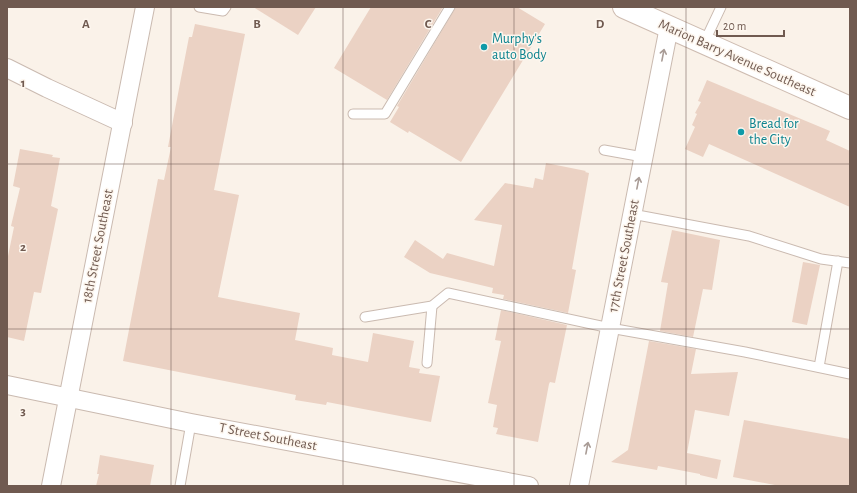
<svg xmlns="http://www.w3.org/2000/svg" width="857" height="493" font-family="'Alegreya Sans',sans-serif">
  <rect width="100%" height="100%" fill="#faf2e9"/>
  <g fill="#ebd2c4">
    <polygon points="253,7 316,7 298,35"/>
    <polygon points="371,7 443,7 387,100 334,68"/>
    <polygon points="456,7 517,7 545,24 461,162 409,131 408,133 390,122 399,107 397,106"/>
    <polygon points="195,24 245,34 214,190 239,195 218,297 300,313 295,340 333,348 332,355 368,362 373,333 414,341 409,367 420,369 419,373 440,376 431,422 327,402 326,405 295,400 296,395 123,361 158,179 164,180 171,147 168,147 181,78 189,37 192,37"/>
    <polygon points="707,80 830,131 826,140 850,151 850,207 709,144 703,157 685,149 695,127 692,125 697,114 695,113 701,102 698,101"/>
    <polygon points="20,149 53,155 52,157 60,158 51,206 58,209 41,293 34,292 24,341 7,337 7,261 14,227 11,226 20,188 13,186"/>
    <polygon points="546,163 586,171 585,172 589,173 572,269 576,270 568,313 503,299 504,295 492,293 493,288 430,273 404,257 415,240 443,259 447,253 494,266 502,225 474,220 505,183 533,188 535,178 543,180"/>
    <polygon points="672,230 720,240 712,290 703,289 693,337 660,331 668,283 661,282"/>
    <polygon points="803,262 820,265 807,325 792,322"/>
    <polygon points="501,310 567,325 555,383 550,382 549,384 538,442 496,434 498,428 493,427 497,405 488,403 501,341 495,340"/>
    <polygon points="649,341 696,349 691,374 738,372 729,416 695,410 687,453 721,460 717,479 700,475 700,474 658,466 657,470 611,462 628,450"/>
    <polygon points="744,420 850,439 850,486 780,486 733,477"/>
    <polygon points="100,455 154,465 150,486 96,486 99,474 97,474"/>
  </g>
  <g fill="none" stroke-linecap="round" stroke-linejoin="round">
    <g stroke="#cabab0" stroke-width="11">
      <g id="service">
        <polyline points="199,7 223,11 226,7"/>
        <polyline points="704,43 721,7"/>
        <polyline points="353,114 385,114 450,7"/>
        <polyline points="604,150 643,157"/>
        <polyline points="632,214 749,236 821,259 850,263"/>
        <polyline points="365,317 432,306 448,293 610,328 745,352 850,374"/>
        <polyline points="427,363 432,306"/>
        <polyline points="819,367 838,261"/>
        <polyline points="180,486 191,423"/>
      </g>
    </g>
    <g stroke="#cabab0" stroke-width="20">
      <g id="minor">
        <polyline points="7,68 47,88 123,123"/>
        <polyline points="7,385 191,423 529,486"/>
        <polyline points="51,486 145,7"/>
        <polyline points="579,486 669,27"/>
      </g>
    </g>
    <g stroke="#cebcb1" stroke-width="24">
      <polyline id="secondary" points="624,7 850,108"/>
    </g>
    <use href="#service" stroke="#fff" stroke-width="9"/>
    <use href="#minor" stroke="#fff" stroke-width="18"/>
    <use href="#secondary" stroke="#fff" stroke-width="22"/>
  </g>
  <defs><path id="oneway-shaft" d="M-6 0H5M1.5-3L5.5 0L1.5 3" fill="none" stroke-width="1.6" stroke-linecap="round" stroke-linejoin="round"/></defs>
  <g stroke="#a99c96">
    <use href="#oneway-shaft" transform="translate(663 55) rotate(-79)"/>
    <use href="#oneway-shaft" transform="translate(638 183) rotate(-79)"/>
    <use href="#oneway-shaft" transform="translate(587 448) rotate(-79)"/>
  </g>
  <path fill="none" stroke="#705a50" stroke-width="1" stroke-opacity="0.55" d="M171,7V486M343,7V486M514,7V486M686,7V486M7,164H850M7,329H850"/>
  <g fill="#0f9aa8" stroke="#fdf6ee" stroke-width="1.5">
    <circle cx="484" cy="47" r="4"/>
    <circle cx="741" cy="132" r="4"/>
  </g>
  <g text-anchor="middle" dominant-baseline="central" stroke-width="3" stroke-linejoin="round" paint-order="stroke">
    <g font-size="14" fill="#0d838f" stroke="#fdf6ee" text-anchor="start">
      <text x="492" y="39">Murphy's<tspan x="492" dy="16">auto Body</tspan></text>
      <text x="749" y="124">Bread for<tspan x="749" dy="16">the City</tspan></text>
    </g>
    <g font-size="14" fill="#705a50" stroke="#fdf6ee">
      <text transform="translate(737 58) rotate(24)">Marion Barry Avenue Southeast</text>
      <text transform="translate(98 246) rotate(-79)">18th Street Southeast</text>
      <text transform="translate(624 256) rotate(-79)">17th Street Southeast</text>
      <text transform="translate(268 437) rotate(11)">T Street Southeast</text>
    </g>
  </g>
  <g font-size="13" text-anchor="middle" font-weight="bold" fill="#705a50" stroke="#fdf6ee" stroke-width="3" stroke-linejoin="round" paint-order="stroke">
    <text x="86" y="28">A</text>
    <text x="257" y="28">B</text>
    <text x="428" y="28">C</text>
    <text x="600" y="28">D</text>
    <text x="23" y="87">1</text>
    <text x="23" y="251">2</text>
    <text x="23" y="415">3</text>
  </g>
  <rect width="857" height="493" fill="none" stroke="#705a50" stroke-width="16"/>
  <path d="M717 30v6h67v-6" fill="none" stroke="#705a50" stroke-width="2"/>
  <text x="723" y="30" font-size="12" fill="#705a50" stroke="#fdf6ee" stroke-width="3" paint-order="stroke">20 m</text>
</svg>
